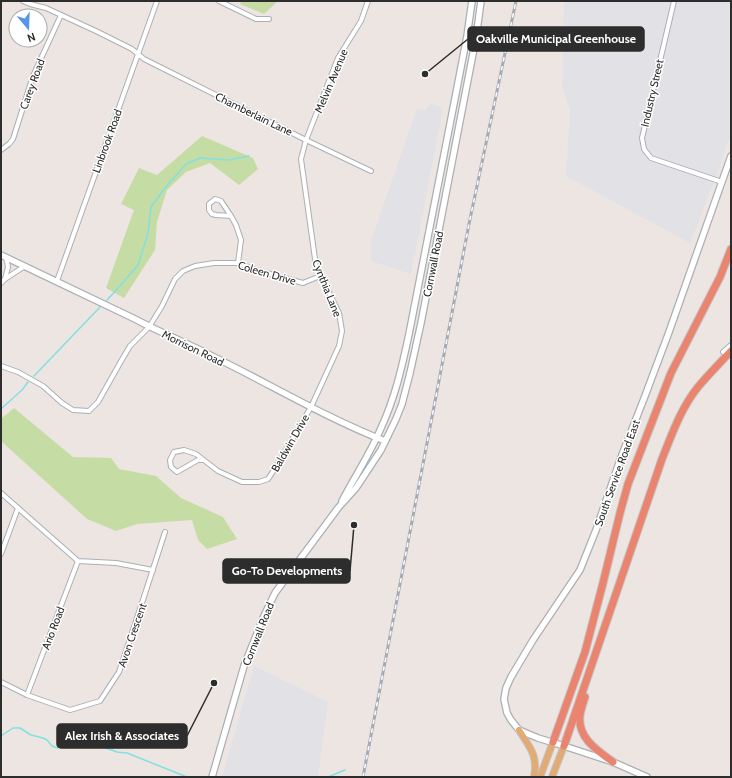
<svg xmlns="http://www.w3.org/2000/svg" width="732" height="778" font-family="Cabin,sans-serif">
  <rect width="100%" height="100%" fill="#ede5e2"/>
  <g fill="#e1e1e6">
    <polygon points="564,1 731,1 731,133 713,184 690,243 566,176 570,110 562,86"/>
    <polygon points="430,103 443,108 411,274 371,261 370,244 417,109 425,111"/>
    <polygon points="254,666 328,702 318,777 222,777"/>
  </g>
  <g fill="#c6dca5">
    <polygon points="241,1 278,1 264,14 240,4"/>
    <polygon points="202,136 253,158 258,169 239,185 210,163 186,172 167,190 157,222 155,250 124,298 106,288 134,210 121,204 139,168 157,175"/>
    <polygon points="14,408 73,457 111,458 119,469 156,476 181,498 223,517 237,539 207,549 198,540 192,520 137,524 116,531 87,519 1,441 1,419"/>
  </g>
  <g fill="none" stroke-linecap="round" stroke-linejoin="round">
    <g stroke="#82e0e1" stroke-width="1.5">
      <polyline points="107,300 120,286 138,265 148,233 151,207 165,188 186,164 200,158 228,160 249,156"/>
      <polyline points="34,376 100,307"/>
      <polyline points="1,409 22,390 28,382"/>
      <polyline points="1,736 13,728 20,728 31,735 43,738 47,740 52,746 57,748 64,744 83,742 92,745 100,745 106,748 117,752 127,753 187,777"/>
      <polyline points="328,777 345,770"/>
    </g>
    <g stroke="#abafb4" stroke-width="6">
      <g id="street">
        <polyline points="23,1 30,4 46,8 98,32 132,49 144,59 306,140 371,171"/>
        <polyline points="219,1 256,19 269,19"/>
        <polyline points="674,1 642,138 644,149 651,158 722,182"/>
        <polyline points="1,150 9,144 13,139 33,76 61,15"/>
        <polyline points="231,216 216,215 212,214 209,210 209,204 215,199 221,201 231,216 236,225 241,240 238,263"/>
        <polyline points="5,279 8,267 6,257"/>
        <polyline points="57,281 157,1"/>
        <polyline points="1,283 5,279 25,266"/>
        <polyline points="723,352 731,345"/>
        <polyline points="1,366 18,372 43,386 62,403 73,410 89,411 98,402 120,363 130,346 149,327 162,306 175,279 183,271 195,266 214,263 238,263 259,271 303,283 320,276"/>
        <polyline points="203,460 198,460 177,472 171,467 170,460 174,452 184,450 196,454 218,471 242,482 259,482 268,479 276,467 311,407 339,346 342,331 339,313 316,266 301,159 306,140 338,58 361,21 368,1"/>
        <polyline points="1,493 78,561 116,563 153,570"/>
        <polyline points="1,554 18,508"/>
        <polyline points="1,682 27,695 70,710 100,701 119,672 141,606 165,532"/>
        <polyline points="27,695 78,561"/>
      </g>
    </g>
    <g stroke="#abafb4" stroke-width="8">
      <g id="secondary">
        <path d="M1,255L135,319C159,332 185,342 210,355C268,383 324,417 385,441"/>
        <path d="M342,501C355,476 370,454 381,428C395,398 402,367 409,334L457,88L467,36L472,1"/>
        <polyline points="212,777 244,666 264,616 275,593 338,508 356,488 381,450 396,419 402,404 410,373 421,323 476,38 481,1"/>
        <polyline points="647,777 613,762 564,746 538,738 519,730 511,720 507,713 504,699 506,688 511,677 533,640 580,570 596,530 620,460 645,396 669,332 731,156"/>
      </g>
    </g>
    <g stroke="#c4c4c4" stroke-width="8">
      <g id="primary">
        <path d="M519,730C530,748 538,755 534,777"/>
        <polyline points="540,777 553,742"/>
        <polyline points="552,777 564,746"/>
      </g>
    </g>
    <g stroke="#c4c4c4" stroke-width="9">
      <g id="highway">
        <path d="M585,697C583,703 581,709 580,715C577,738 598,751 613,762"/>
        <polyline points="553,742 585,652 603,583 620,513 628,484 671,373 720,277 731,249"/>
        <path d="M564,746L662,459C672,434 681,408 698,387C708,375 720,363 731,351"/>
      </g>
    </g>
    <use href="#street" stroke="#fff" stroke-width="4"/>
    <use href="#secondary" stroke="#fff" stroke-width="5.5"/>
    <use href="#primary" stroke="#e1ab73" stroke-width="6"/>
    <use href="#highway" stroke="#eb846e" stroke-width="7"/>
    <g stroke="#a5abb5" stroke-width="3">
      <polyline id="rail" points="363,777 469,224 516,1"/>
    </g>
    <use href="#rail" stroke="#fff" stroke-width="1.5" stroke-dasharray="4.5" stroke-linecap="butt"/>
  </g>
  <g text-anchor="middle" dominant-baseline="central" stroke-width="3" stroke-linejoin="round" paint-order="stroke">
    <g font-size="11" fill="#2d2d2d" stroke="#fff">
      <text transform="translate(331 81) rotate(-67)">Melvin Avenue</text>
      <text transform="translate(32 84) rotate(-70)">Carey Road</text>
      <text transform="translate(652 93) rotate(-77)">Industry Street</text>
      <text transform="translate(254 114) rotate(26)">Chamberlain Lane</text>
      <text transform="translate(107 141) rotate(-70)">Linbrook Road</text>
      <text transform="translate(433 264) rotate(-79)">Cornwall Road</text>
      <text transform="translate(267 273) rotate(16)">Coleen Drive</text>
      <text transform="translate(327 288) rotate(68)">Cynthia Lane</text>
      <text transform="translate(193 348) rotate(26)">Morrison Road</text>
      <text transform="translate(290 443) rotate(-60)">Baldwin Drive</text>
      <text transform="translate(617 473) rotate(-70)">South Service Road East</text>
      <text transform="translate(53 628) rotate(-69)">Ario Road</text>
      <text transform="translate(258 634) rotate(-68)">Cornwall Road</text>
      <text transform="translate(132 635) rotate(-71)">Avon Crescent</text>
    </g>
  </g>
  <path fill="none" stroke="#2d2d2d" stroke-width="1.5" d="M425 74L468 39M354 525L350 571M214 683L187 736"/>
  <g fill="#2d2d2d" stroke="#fff" stroke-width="1.5">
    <circle cx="425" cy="74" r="4"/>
    <circle cx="354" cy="525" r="4"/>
    <circle cx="214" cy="683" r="4"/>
  </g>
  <g fill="#2d2d2d" stroke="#2d2d2d" stroke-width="1.5">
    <rect x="468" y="27" width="176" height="24" rx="4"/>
    <rect x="223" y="559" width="127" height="24" rx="4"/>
    <rect x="57" y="724" width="130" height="24" rx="4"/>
  </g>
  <g font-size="12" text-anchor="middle" font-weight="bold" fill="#fff">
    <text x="556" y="43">Oakville Municipal Greenhouse</text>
    <text x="287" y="575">Go-To Developments</text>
    <text x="122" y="740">Alex Irish &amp; Associates</text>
  </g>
  <rect width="732" height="778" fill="none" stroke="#2d2d2d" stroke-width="4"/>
  <g transform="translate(28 28) rotate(161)"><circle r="19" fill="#ffffff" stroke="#ababab"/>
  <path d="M0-3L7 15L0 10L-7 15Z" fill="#5796e5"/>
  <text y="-6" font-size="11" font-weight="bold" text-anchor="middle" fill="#2d2d2d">N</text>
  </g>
</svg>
